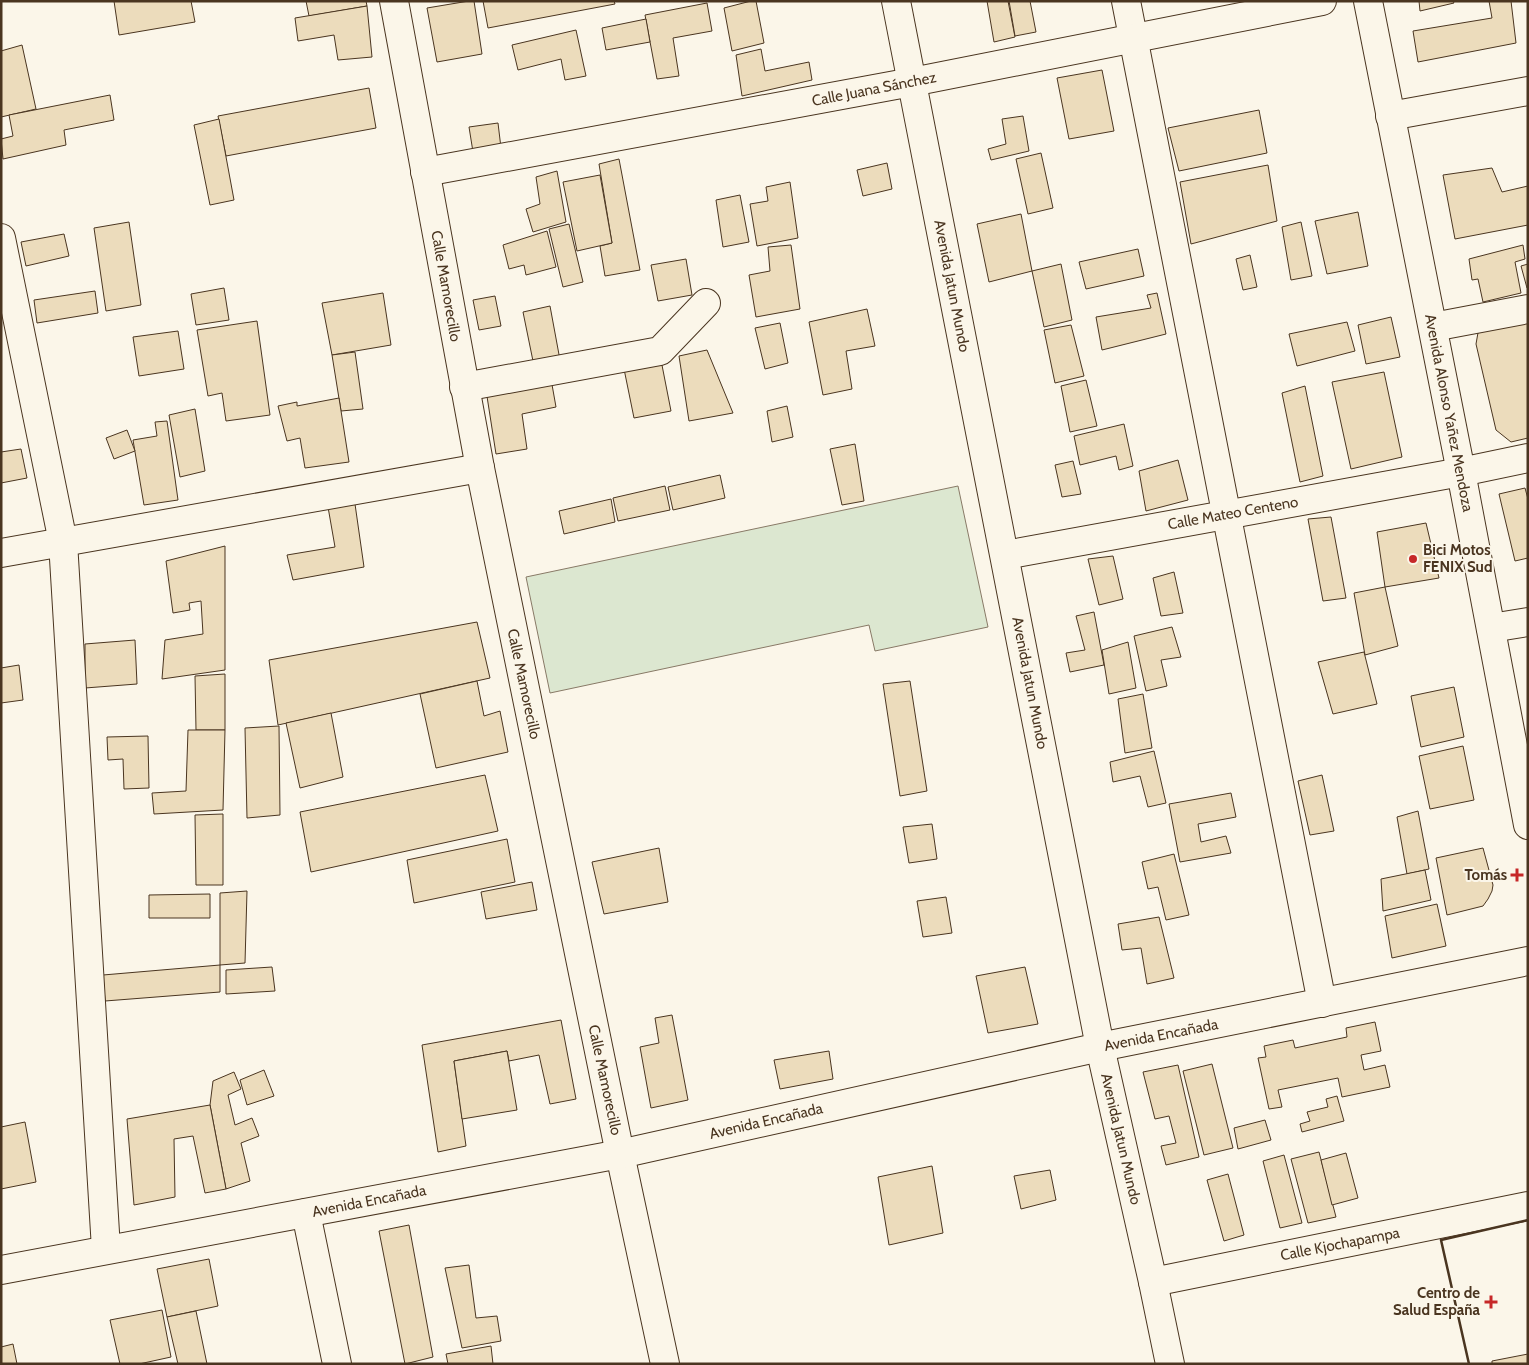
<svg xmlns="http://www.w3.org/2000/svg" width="1529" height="1365" font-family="Cabin,sans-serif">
  <rect width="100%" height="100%" fill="#fbf6e9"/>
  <polygon fill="#dce7d0" stroke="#887966" points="958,486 988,627 875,651 869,625 550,693 526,577"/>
  <g fill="#ecdcbc" stroke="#4a3520">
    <polygon points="114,1 191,1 195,22 119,35"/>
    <polygon points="306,1 366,1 367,6 309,16"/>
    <polygon points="469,1 474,1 482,54 437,62 427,8"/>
    <polygon points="483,1 614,1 615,4 488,28"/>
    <polygon points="751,1 756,1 764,43 732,51 724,8"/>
    <polygon points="987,1 1008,1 1015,37 994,42"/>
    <polygon points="1009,1 1030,1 1036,32 1015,36"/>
    <polygon points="1419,1 1453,1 1454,3 1420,11"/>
    <polygon points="1489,1 1511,1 1516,43 1418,62 1413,31 1492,18"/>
    <polygon points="707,3 712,31 673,38 679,76 657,79 645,15"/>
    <polygon points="367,6 372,57 338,60 334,35 298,41 295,18"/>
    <polygon points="646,19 650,42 606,50 602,28"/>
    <polygon points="576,30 586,76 565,80 561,59 518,70 512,45"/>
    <polygon points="22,45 36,109 1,117 1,51"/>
    <polygon points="761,49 765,71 809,62 812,80 742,96 736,55"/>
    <polygon points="1102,70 1114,131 1069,139 1057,78"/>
    <polygon points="369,88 376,128 226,156 218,116"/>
    <polygon points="110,95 114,120 64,130 66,145 3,159 1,139 13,136 9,115"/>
    <polygon points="1259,110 1267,153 1179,171 1168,128"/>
    <polygon points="1023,116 1029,151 991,160 988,149 1006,144 1002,119"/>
    <polygon points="219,119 234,200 210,205 194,125"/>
    <polygon points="498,123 501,148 473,152 469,127"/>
    <polygon points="1041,153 1053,208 1028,214 1016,159"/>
    <polygon points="619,159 640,270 605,276 600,246 612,243 599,164"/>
    <polygon points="887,163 892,189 863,196 857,170"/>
    <polygon points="1268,165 1277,221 1191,244 1180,182"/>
    <polygon points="1492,168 1502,192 1528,186 1528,225 1455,239 1443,175"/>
    <polygon points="557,171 566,222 533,232 526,209 540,204 536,177"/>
    <polygon points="600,175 612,243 577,251 563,182"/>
    <polygon points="790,182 798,238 757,246 750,204 768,201 766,187"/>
    <polygon points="740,195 749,242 723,247 716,200"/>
    <polygon points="1358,212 1368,266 1327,274 1315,221"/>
    <polygon points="1021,214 1032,271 989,282 977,224"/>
    <polygon points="129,222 141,305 106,311 94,228"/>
    <polygon points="1301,222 1312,276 1291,280 1282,227"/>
    <polygon points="569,224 583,282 563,287 549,229"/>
    <polygon points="547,231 556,267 526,275 524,265 509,269 503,245"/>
    <polygon points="64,234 69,256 26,266 21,242"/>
    <polygon points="791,245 800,309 756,317 749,275 770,271 768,247"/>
    <polygon points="1523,245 1525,259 1515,262 1521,293 1483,302 1478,279 1472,280 1469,259"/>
    <polygon points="1138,249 1144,276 1086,289 1079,262"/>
    <polygon points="1250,255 1257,287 1243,290 1236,259"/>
    <polygon points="686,259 692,295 658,301 651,265"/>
    <polygon points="1061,264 1072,320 1044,327 1032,271"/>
    <polygon points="1528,264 1528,288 1527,288 1521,266"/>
    <polygon points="224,288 229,320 196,325 191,294"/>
    <polygon points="95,291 98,313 37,323 34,300"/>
    <polygon points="383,293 391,345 332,355 322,303"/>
    <polygon points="1157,293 1166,334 1102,350 1096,317 1151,308 1147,295"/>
    <polygon points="495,296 501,326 479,330 473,300"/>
    <polygon points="550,306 560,360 534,366 523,312"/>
    <polygon points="867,309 875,346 846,351 852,389 823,395 809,322"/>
    <polygon points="1391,317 1400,357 1366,364 1358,325"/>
    <polygon points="1528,320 1528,438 1511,442 1496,430 1476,344 1479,327"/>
    <polygon points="257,321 270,415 226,421 222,393 208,396 197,330"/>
    <polygon points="1347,322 1355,351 1297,366 1289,334"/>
    <polygon points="780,323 788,363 765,369 755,328"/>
    <polygon points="1071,325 1084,376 1055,383 1044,330"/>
    <polygon points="178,331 184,369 139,376 133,337"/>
    <polygon points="707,350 733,413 689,421 679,356"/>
    <polygon points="355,352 363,409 341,411 332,355"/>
    <polygon points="660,355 671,411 634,418 623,364"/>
    <polygon points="1384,372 1402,457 1351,469 1332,382"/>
    <polygon points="551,379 556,407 522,414 527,449 496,454 486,390"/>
    <polygon points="1086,380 1097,426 1070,432 1061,386"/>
    <polygon points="1305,386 1323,476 1300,482 1282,393"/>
    <polygon points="339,398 349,462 305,468 300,438 287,441 278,406 297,402 297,406"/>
    <polygon points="787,406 793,437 772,442 767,411"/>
    <polygon points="195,409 205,471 180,477 169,415"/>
    <polygon points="167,421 178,500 144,505 133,440 157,436 155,422"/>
    <polygon points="1124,424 1133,466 1119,470 1116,456 1080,465 1074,436"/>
    <polygon points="127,430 135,451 114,459 106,438"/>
    <polygon points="855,444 864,501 842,505 830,449"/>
    <polygon points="21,449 27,478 1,483 1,452"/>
    <polygon points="1178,460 1188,500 1146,511 1139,471"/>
    <polygon points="1073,461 1081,494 1062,497 1055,465"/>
    <polygon points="720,475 725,498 673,510 668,487"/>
    <polygon points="665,486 670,510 618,521 613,498"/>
    <polygon points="1525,488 1528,499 1528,558 1515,561 1499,494"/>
    <polygon points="611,499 615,522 564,534 559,511"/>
    <polygon points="355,504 364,567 293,580 287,555 335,547 328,507"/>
    <polygon points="1331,517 1346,598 1323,601 1308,519"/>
    <polygon points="1426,523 1439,578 1385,587 1377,532"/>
    <polygon points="225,546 225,670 162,679 165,640 203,634 201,601 189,603 190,610 173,613 166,561"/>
    <polygon points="1113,556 1123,599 1099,605 1088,559"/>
    <polygon points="1174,572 1183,613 1161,616 1153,578"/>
    <polygon points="1385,587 1398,646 1365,655 1354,593"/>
    <polygon points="1094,612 1104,665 1070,672 1066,653 1085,650 1076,616"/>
    <polygon points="477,622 490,678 278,725 269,660"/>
    <polygon points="1172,627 1181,657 1161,660 1167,686 1146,691 1134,636"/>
    <polygon points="135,640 137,684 85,688 85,644"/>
    <polygon points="1128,642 1136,688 1109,694 1102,650"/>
    <polygon points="1364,652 1377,704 1333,714 1318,662"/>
    <polygon points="19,665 23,700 1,703 1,668"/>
    <polygon points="225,674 225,730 196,730 195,676"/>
    <polygon points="477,681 484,716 500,711 508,752 436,768 420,694"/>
    <polygon points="910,681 927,791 900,796 883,684"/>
    <polygon points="1454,687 1464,737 1421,747 1411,696"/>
    <polygon points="1143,694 1152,748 1125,753 1118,699"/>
    <polygon points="331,713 343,777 300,788 286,723"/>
    <polygon points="279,726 280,815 247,818 245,728"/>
    <polygon points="188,730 225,730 223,810 154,814 152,793 186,791"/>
    <polygon points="148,736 149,788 124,789 123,759 108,760 107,737"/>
    <polygon points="1463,746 1474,800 1430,809 1419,756"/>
    <polygon points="1154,751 1166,803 1148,807 1140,776 1113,782 1110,762"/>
    <polygon points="485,775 498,831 311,872 300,812"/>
    <polygon points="1322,775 1334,831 1310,835 1298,781"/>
    <polygon points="1231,793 1236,817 1198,824 1201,842 1226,836 1231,853 1180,862 1169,804"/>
    <polygon points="1418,811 1429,869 1407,874 1397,817"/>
    <polygon points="223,814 223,885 196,885 195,815"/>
    <polygon points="932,824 937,859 909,863 903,827"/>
    <polygon points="507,839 515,882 414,903 407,860"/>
    <polygon points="659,848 668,902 604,914 592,862"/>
    <polygon points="1483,848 1493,885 1492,891 1488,899 1483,906 1447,915 1436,858"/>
    <polygon points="1174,854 1189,915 1166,920 1158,887 1148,889 1142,862"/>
    <polygon points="1425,870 1431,900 1383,911 1381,879"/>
    <polygon points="532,882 537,910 486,919 481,892"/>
    <polygon points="247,891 245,963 220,965 220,893"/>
    <polygon points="210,894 210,918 149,918 149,895"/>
    <polygon points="946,897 952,933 923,937 917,901"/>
    <polygon points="1437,904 1446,946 1392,958 1385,916"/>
    <polygon points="1159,917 1174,978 1147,984 1141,948 1122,950 1118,924"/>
    <polygon points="220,965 220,992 105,1001 103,975"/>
    <polygon points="272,967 275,991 226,994 226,970"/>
    <polygon points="1025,967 1038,1024 988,1033 976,976"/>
    <polygon points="672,1015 688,1100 651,1108 640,1047 659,1043 655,1018"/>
    <polygon points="561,1020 576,1099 550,1104 539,1055 509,1061 507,1051 454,1061 466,1146 438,1152 422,1045"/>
    <polygon points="1375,1022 1381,1051 1361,1055 1364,1070 1385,1065 1390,1087 1342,1097 1338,1078 1278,1090 1282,1107 1269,1109 1258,1058 1266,1057 1264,1046 1293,1040 1295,1048 1347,1037 1346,1028"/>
    <polygon points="507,1051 517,1110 462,1119 454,1061"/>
    <polygon points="829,1051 833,1079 780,1089 774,1060"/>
    <polygon points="1212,1064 1233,1148 1204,1155 1183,1071"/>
    <polygon points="1178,1065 1199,1157 1166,1165 1161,1146 1176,1143 1169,1116 1155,1119 1143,1072"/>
    <polygon points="264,1070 274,1096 247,1105 240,1080"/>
    <polygon points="234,1072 241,1089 228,1095 235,1125 252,1118 259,1136 241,1143 250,1181 226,1189 210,1105 213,1081"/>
    <polygon points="1337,1096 1344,1121 1302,1132 1300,1124 1310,1121 1307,1112 1328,1107 1326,1099"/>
    <polygon points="210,1105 226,1189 205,1193 193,1136 174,1139 175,1197 134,1205 127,1119"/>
    <polygon points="1265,1120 1271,1140 1238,1149 1234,1128"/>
    <polygon points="25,1122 36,1182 1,1189 1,1127"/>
    <polygon points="1319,1152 1336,1217 1308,1223 1291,1159"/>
    <polygon points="1346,1153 1358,1198 1332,1205 1321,1160"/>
    <polygon points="1284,1155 1302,1223 1280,1228 1263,1161"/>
    <polygon points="932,1166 943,1233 889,1245 878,1177"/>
    <polygon points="1050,1170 1056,1200 1021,1209 1014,1176"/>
    <polygon points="1228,1174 1244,1235 1224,1241 1207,1180"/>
    <polygon points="409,1225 433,1357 405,1364 379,1231"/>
    <polygon points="209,1259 218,1306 167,1317 157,1269"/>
    <polygon points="469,1265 476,1318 497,1316 501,1341 462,1348 445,1268"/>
    <polygon points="162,1310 171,1357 139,1364 120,1364 110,1320"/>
    <polygon points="196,1311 207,1364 178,1364 167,1317"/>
    <polygon points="13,1344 17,1364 1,1364 1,1347"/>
    <polygon points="491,1346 493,1364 448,1364 446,1354"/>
    <polygon points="1528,1354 1528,1364 1492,1364 1492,1361"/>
  </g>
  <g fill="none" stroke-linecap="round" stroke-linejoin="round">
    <g stroke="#4a3520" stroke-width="30">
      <g id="minor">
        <polyline points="394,1 480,468 620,1154 665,1364"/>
        <polyline points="896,1 1100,1047 1153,1282 1170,1364"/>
        <polyline points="1126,1 1322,1003"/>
        <polyline points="1390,116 1528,91"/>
        <polyline points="425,172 912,82 1322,1"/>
        <polyline points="1,238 63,542 106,1249"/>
        <polyline points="1433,327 1528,309"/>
        <polyline points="464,387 660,351 706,303"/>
        <polyline points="1,553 480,468"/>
        <polyline points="1005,555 1461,472 1528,458"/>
        <polyline points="1491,628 1528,622"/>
        <polyline points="306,1213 337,1364"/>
        <polyline points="1153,1282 1528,1206"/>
      </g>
    </g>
    <g stroke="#4a3520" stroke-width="30">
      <g id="major">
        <polyline points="1368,1 1461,472 1528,825"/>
        <polyline points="1,1270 620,1154 1100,1047 1528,961"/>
      </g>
    </g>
    <use href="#minor" stroke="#fbf6e9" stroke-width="28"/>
    <use href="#major" stroke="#fbf6e9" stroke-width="28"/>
    <polyline stroke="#4a3520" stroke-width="2.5" points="1469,1364 1441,1240 1528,1220"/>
  </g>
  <g fill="#c62828" stroke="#fbf6e9" stroke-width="2">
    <circle cx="1413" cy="559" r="5"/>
    <path d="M1514.5 867.5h5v5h5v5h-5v5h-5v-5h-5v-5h5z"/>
    <path d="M1488.5 1294.5h5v5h5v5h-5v5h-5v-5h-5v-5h5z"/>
  </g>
  <g text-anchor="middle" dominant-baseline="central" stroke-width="4" stroke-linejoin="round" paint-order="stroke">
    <g font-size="15" fill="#4a3520" stroke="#fbf6e9">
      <text transform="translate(874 89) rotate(-11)">Calle Juana Sánchez</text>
      <text transform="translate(446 286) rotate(80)">Calle Mamorecillo</text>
      <text transform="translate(952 286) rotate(79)">Avenida Jatun Mundo</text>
      <text transform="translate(1449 413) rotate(79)">Avenida Alonso Yañez Mendoza</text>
      <text transform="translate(1233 513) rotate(-10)">Calle Mateo Centeno</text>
      <text transform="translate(1030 683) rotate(79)">Avenida Jatun Mundo</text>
      <text transform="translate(524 684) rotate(78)">Calle Mamorecillo</text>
      <text transform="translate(1161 1035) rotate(-11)">Avenida Encañada</text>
      <text transform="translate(605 1080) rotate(78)">Calle Mamorecillo</text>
      <text transform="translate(766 1121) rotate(-13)">Avenida Encañada</text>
      <text transform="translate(1121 1139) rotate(77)">Avenida Jatun Mundo</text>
      <text transform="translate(369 1201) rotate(-11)">Avenida Encañada</text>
      <text transform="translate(1340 1244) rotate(-11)">Calle Kjochapampa</text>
    </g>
    <g font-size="15" font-weight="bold" fill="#4a3520" stroke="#fbf6e9" text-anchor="end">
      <text x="1423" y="550" text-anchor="start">Bici Motos<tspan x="1423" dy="17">FENIX Sud</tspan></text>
      <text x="1507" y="875">Tomás</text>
      <text x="1480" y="1293">Centro de<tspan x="1480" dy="17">Salud España</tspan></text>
    </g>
  </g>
  <rect width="1529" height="1365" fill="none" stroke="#4a3520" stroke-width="5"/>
</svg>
